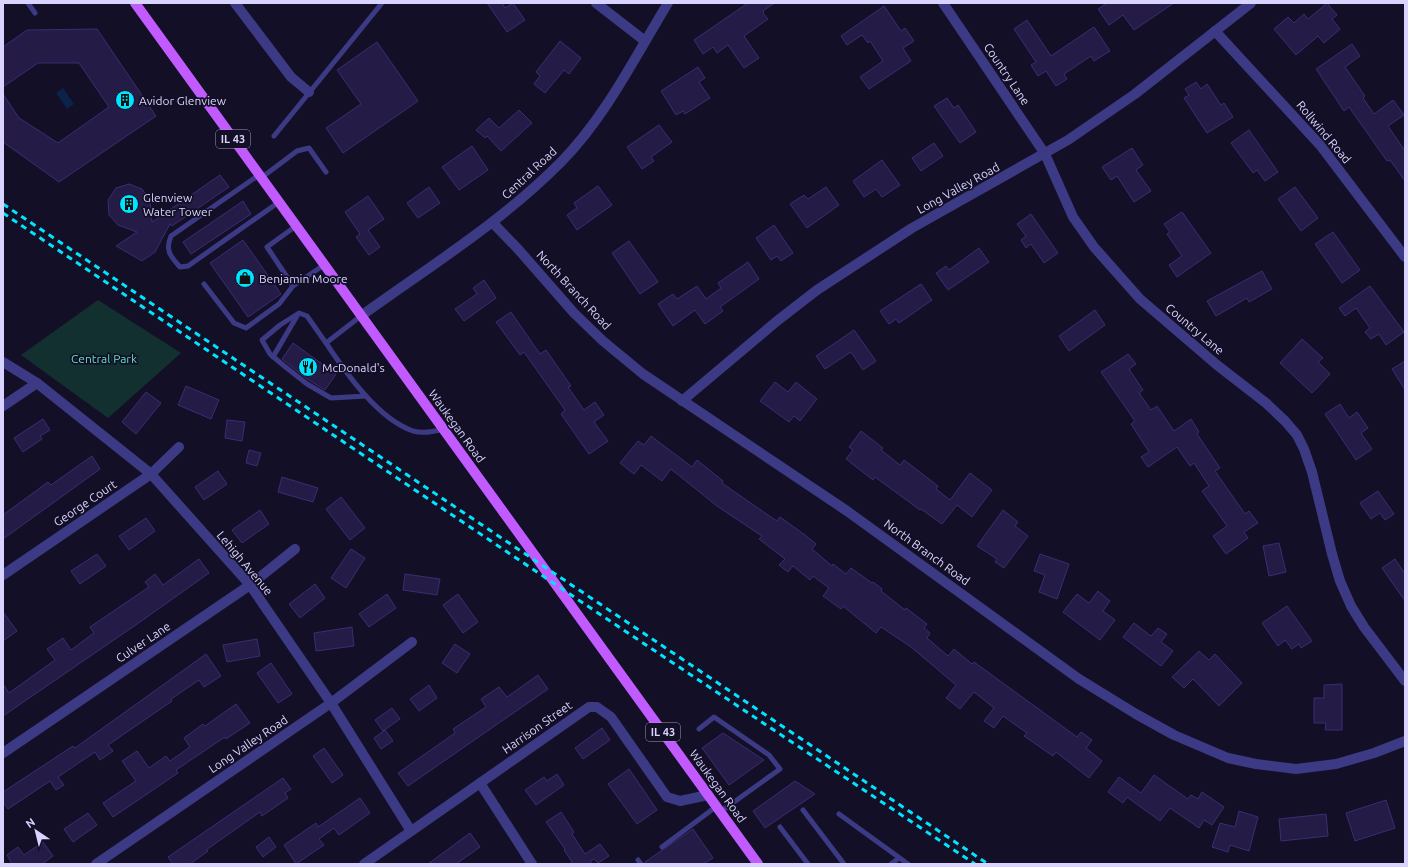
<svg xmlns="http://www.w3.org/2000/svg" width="1408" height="867" font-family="Ubuntu,sans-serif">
  <rect width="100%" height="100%" fill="#130f26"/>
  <polygon fill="#12302f" points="98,300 181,353 108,418 21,355"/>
  <polygon fill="#0c2248" points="63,88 74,104 67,109 56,93"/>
  <g fill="#241b47" stroke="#3b2d73">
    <polygon points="487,3 502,3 505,8 513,3 525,20 507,32"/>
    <polygon points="748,3 775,3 764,10 763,13 768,19 744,36 759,58 744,68 728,45 717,53 713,47 703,54 694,40"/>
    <polygon points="1107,3 1174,3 1134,30 1123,15 1109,25 1098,9"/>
    <polygon points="1327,3 1337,15 1332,19 1340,29 1324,43 1318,36 1296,55 1274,29 1288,17 1294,23 1304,14 1308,19"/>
    <polygon points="884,6 901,31 905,28 914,41 903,48 911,61 869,89 860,77 883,61 870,41 868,43 862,35 847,45 841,36"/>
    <polygon points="1027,20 1051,56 1094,27 1110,51 1094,61 1091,56 1064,74 1067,79 1056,86 1046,71 1038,76 1031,65 1036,62 1014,29"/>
    <polygon points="97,29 156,116 59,182 3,142 3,94 19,118 58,143 109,107 79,63 38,63 3,87 3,47 27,30"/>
    <polygon points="560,41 581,58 569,74 564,70 545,93 534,84 540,76 536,72"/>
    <polygon points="377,42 418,101 343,153 326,128 361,104 337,70"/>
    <polygon points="1352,44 1360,56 1345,67 1365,96 1363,98 1374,114 1393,100 1404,115 1388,126 1405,151 1405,181 1390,160 1387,161 1349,107 1344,111 1316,69"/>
    <polygon points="698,67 705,78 699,82 710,98 685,114 683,111 676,115 661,91"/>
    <polygon points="1196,82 1201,89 1207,84 1221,105 1224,103 1233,117 1207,133 1184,98 1189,95 1185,89"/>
    <polygon points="947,98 954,108 958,105 976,132 960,143 934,106"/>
    <polygon points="519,110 532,123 501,151 487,136 485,138 476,130 489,118 499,128"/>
    <polygon points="659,125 672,142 651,157 654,161 642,169 627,147"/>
    <polygon points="1249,130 1278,172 1265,181 1257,170 1253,173 1231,143"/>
    <polygon points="934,143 943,156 921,171 912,158"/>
    <polygon points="472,146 488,170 459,190 442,167"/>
    <polygon points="1132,148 1143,165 1136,170 1151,191 1134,202 1117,176 1111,180 1102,167"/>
    <polygon points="882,160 900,185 882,197 876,189 864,197 853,181"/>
    <polygon points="220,175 229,187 172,226 170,224 155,252 142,261 116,246 137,232 118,225 109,215 108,200 116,188 129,184 142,189 150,201 152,222"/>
    <polygon points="598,186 612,205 577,230 567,215 577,208 574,203"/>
    <polygon points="429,187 440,203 418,218 407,203"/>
    <polygon points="826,187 839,205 807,228 790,204 804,195 808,199"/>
    <polygon points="1295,187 1318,218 1301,231 1278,199"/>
    <polygon points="368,196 384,219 368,230 380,247 369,255 356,237 360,234 345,212"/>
    <polygon points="243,201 251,214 191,254 183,242"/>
    <polygon points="1182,212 1211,253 1177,277 1169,265 1182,256 1167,234 1170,232 1164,224"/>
    <polygon points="1031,214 1058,253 1044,263 1031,244 1026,248 1021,240 1026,236 1017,224"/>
    <polygon points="774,225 793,253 781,261 777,256 771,260 756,238"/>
    <polygon points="1333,232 1360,270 1342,283 1315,244"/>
    <polygon points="243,240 281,294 248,317 210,263"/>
    <polygon points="629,241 658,282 640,294 612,253"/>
    <polygon points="979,248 989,262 948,290 936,273 946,266 949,270"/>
    <polygon points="748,262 759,279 720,307 723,311 705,324 695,310 673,326 658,304 673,294 677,299 697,286 706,299 721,288 718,283"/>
    <polygon points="1262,271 1272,289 1249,302 1247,298 1216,316 1207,301"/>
    <polygon points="484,280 496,298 464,321 455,309 477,294 473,288"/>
    <polygon points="921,284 932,300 899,323 896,319 889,324 880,311"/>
    <polygon points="1370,286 1404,332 1386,345 1379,334 1371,339 1365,332 1370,328 1356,308 1345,316 1339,308"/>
    <polygon points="1095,310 1105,325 1069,351 1059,336"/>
    <polygon points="511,312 540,354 546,350 571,386 568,387 584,410 595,402 604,415 594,422 608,441 589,454 561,414 565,410 524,352 520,355 496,322"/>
    <polygon points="854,330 876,361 863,370 851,352 825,369 816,356"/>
    <polygon points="1302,339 1323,358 1318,362 1330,374 1312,393 1280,363"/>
    <polygon points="293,343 336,374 325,390 307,379 282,359"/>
    <polygon points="1128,354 1136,364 1129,369 1143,390 1139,393 1151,410 1157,406 1174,431 1191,419 1199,432 1197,434 1220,468 1215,471 1245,514 1249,511 1258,523 1244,532 1248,538 1226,554 1213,536 1227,526 1202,491 1209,486 1194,463 1190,466 1177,447 1148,467 1141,457 1149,452 1131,424 1135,421 1101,372"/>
    <polygon points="1405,361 1405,390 1392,369"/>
    <polygon points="775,382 788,392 796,382 817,399 800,421 794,416 789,422 760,401"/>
    <polygon points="186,386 219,400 211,419 178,405"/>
    <polygon points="146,392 161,403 136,434 122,422"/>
    <polygon points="1340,404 1349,418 1357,412 1368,428 1361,433 1372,449 1356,460 1325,414"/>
    <polygon points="43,419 50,430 40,436 42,439 23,452 14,438"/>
    <polygon points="227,420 245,422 242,441 225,438"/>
    <polygon points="861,431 883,448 881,450 900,465 904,460 938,486 936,489 950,500 970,473 992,490 972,517 957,505 942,524 921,509 920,510 875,477 873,480 846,459 853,450 849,447"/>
    <polygon points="651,436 692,467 697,460 723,481 722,483 765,513 777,521 780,517 805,535 816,544 812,549 832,566 833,564 846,574 851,568 872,583 873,582 882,589 881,591 905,610 906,608 927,624 924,628 930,633 927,638 948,656 954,649 972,664 974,662 1077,737 1081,732 1092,740 1086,748 1102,761 1089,778 1056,752 1053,756 1024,736 1027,733 1003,716 994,728 984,721 994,708 974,692 960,709 946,698 956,685 911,647 881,627 876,633 843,606 841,609 823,596 829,588 813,576 810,580 793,566 788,572 779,565 785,559 759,539 762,536 717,506 671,469 662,481 641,465 634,474 620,463 638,441 644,445"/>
    <polygon points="249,450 261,453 257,466 246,463"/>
    <polygon points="92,456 100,469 3,539 3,515 48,482 51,485"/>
    <polygon points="218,471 227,484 204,500 195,487"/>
    <polygon points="282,477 318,488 313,502 278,492"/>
    <polygon points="1378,491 1394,514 1385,520 1380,513 1371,519 1360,503"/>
    <polygon points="341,497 365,528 350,540 326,509"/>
    <polygon points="260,510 269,524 242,543 232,530"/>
    <polygon points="1003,510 1018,522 1015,526 1028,536 1004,568 995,562 997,559 977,546"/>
    <polygon points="146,518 155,531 129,550 119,536"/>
    <polygon points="1279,543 1286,572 1269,576 1263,546"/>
    <polygon points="351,549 365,558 346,588 331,578"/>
    <polygon points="97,554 106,566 80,584 71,571"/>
    <polygon points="1040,554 1069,564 1057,599 1039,592 1045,575 1034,571"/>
    <polygon points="199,559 209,573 140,622 3,716 3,684 9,693 55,660 47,649 63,638 71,650 94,633 90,627 149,587 145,582 155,574 163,585"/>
    <polygon points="1395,559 1405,574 1405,601 1382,568"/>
    <polygon points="405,574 440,579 437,595 403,590"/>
    <polygon points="315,584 325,598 300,618 289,604"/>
    <polygon points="1098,591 1110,601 1103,611 1115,620 1100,640 1063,612 1077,594 1089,603"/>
    <polygon points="387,594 396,608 369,627 359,614"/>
    <polygon points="458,594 478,622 463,633 443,605"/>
    <polygon points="1287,606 1312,641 1301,648 1299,644 1292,649 1285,640 1278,646 1262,623"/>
    <polygon points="3,612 17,631 3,641"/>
    <polygon points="1134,623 1151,636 1158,628 1167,634 1161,642 1173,651 1161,666 1123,637"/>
    <polygon points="352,627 354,646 316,651 314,633"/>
    <polygon points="257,639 260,656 227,662 223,645"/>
    <polygon points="455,644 470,654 457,673 442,663"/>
    <polygon points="1199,651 1209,660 1215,654 1242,683 1219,706 1193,679 1184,688 1172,677"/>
    <polygon points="206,654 221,676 204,687 199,680 171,699 172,701 108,745 113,751 100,760 95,752 58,777 64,785 56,790 50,781 8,809 3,802 3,792 73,746 75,748"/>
    <polygon points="271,663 292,694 278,703 257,673"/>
    <polygon points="538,675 548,689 408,786 398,773 455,733 453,729 486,707 481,699 499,687 507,697"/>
    <polygon points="1342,684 1342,730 1325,730 1326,723 1314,723 1314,698 1324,698 1324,685"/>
    <polygon points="429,685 437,698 419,711 410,699"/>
    <polygon points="236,704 250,723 226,739 225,737 176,770 178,773 113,817 103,803 136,781 122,761 137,751 149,768 166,756 170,761 190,747 184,738 203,724 205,726"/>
    <polygon points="392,708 400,719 383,731 375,720"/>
    <polygon points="602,728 610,740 583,759 575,748"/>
    <polygon points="385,730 393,741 381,749 374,738"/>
    <polygon points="723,733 764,760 729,785 702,748"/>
    <polygon points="324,748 343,775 332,783 313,756"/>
    <polygon points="629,769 657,810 637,824 608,784"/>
    <polygon points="557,774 564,785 536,805 525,790 544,777 547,781"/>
    <polygon points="1154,775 1188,799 1191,795 1198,799 1202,792 1224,807 1212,825 1204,820 1199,828 1170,808 1160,821 1127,797 1123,803 1108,792 1119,777 1141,793"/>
    <polygon points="283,778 291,789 285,793 288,798 262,816 260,812 206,850 208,851 190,864 173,864 168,857"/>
    <polygon points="795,781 815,794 765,828 753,811"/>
    <polygon points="360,798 370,813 339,835 334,828 319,839 324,845 296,864 284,845 316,823 318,827"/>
    <polygon points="1386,800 1395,828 1355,841 1346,813"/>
    <polygon points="1239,811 1258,817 1249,851 1230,845 1228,852 1212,847 1220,823 1235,827"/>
    <polygon points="561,812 574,832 572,834 585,854 600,844 609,856 598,863 594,859 590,861 592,864 570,864 572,862 564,850 565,849 546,822"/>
    <polygon points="88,813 97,825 73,842 64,829"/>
    <polygon points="1326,814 1328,836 1281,841 1279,819"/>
    <polygon points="693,829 713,858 703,864 645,864 645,862"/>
    <polygon points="470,833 480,847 456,864 428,864"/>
    <polygon points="269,837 276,847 263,857 256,847"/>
    <polygon points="43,842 53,856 42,864 12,864 7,855 18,847 24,855"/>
  </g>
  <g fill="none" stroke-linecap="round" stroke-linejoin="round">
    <g stroke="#3d3a85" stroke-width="5">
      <polyline points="28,3 35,13"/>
      <polyline points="274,136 382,3"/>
      <path d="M259,175L171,236C165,250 170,256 180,267L188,266L279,202"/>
      <polyline points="261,178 297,151 309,148 326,172"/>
      <polyline points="296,226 267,247 293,286 324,265"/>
      <polyline points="204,284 234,323 246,328 279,304 293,286"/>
      <polyline points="361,316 326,343 307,316 299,313 280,325 262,340 270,354 283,365 307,384 331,398 366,396"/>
      <path d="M326,343C346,373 378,419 413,431C423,434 433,432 443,429"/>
      <polyline points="273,357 297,316"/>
      <polyline points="699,729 714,717 769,755 780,769 720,812"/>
      <polyline points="803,810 844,864"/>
      <polyline points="839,814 908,864"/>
      <polyline points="780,827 808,864"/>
      <polyline points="662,847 717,806"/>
      <polyline points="638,860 641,864"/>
      <polyline points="891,864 899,858"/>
    </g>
    <g stroke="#3d3a85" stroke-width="10">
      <polyline points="235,3 291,77 309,92"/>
      <polyline points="596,3 645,41"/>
      <polyline points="943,3 1045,154 1073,217 1094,247 1140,299 1217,365 1266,403 1285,421 1297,435 1304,449 1312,472 1332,554 1340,581 1351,606 1364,627 1405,681"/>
      <polyline points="1215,31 1320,145 1405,257"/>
      <polyline points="493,223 518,249 574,313 603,341 643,374 847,511 1079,679 1136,714 1174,735 1228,758 1256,764 1296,769 1336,764 1374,753 1405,741"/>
      <path d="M361,316C430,266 502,222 562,161C606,116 635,57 668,3"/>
      <polyline points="3,362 37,383 151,474 250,585 331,703 411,831"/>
      <polyline points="682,401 777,321 817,290 912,228 1068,140 1135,94 1251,3"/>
      <polyline points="3,406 37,383"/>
      <polyline points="3,575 151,474 179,447"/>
      <polyline points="3,753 250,585 295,549"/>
      <polyline points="480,783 532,864"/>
      <polyline points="96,864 331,703 412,642"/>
      <polyline points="364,864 589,707 597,707 611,717 667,797 680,801 708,795"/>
    </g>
    <polyline stroke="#c25bff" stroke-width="10" points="135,3 758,864"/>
    <g stroke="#00e5ff" stroke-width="3" stroke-dasharray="6 5" stroke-linecap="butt">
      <polyline points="3,204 988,864"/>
      <polyline points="3,213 598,613 975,864"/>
    </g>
  </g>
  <defs>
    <g id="building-disc" transform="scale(1)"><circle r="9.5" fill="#00e5ff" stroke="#130f26"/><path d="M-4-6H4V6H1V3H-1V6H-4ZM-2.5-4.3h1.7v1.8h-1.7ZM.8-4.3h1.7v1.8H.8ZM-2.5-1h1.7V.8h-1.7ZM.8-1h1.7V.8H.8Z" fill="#111"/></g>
    <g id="shop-disc" transform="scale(1)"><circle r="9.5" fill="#00e5ff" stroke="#130f26"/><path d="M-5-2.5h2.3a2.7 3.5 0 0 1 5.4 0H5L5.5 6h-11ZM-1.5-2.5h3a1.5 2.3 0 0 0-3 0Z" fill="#111"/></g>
    <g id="restaurant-disc" transform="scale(1)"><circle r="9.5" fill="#00e5ff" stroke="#130f26"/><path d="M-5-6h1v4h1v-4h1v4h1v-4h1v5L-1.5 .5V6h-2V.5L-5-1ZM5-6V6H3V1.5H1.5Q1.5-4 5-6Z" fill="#111"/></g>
  </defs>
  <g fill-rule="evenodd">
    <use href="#building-disc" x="125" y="100"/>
    <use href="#building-disc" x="129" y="204"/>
    <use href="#shop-disc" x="245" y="278"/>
    <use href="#restaurant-disc" x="308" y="367"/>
  </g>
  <g text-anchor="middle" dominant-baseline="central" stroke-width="3.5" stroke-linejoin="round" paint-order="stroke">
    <g fill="#130f26" stroke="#9e99be" stroke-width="1">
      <rect x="216" y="130" width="34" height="18" rx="3"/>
      <rect x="646" y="723" width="34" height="18" rx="3"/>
    </g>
    <g font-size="11" font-weight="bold" fill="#d9d4ff">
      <text x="233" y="139">IL 43</text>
      <text x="663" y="732">IL 43</text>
    </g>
    <g font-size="12" fill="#d9d4ff" stroke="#130f26">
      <text transform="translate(1007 74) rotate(56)">Country Lane</text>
      <text transform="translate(1324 132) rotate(50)">Rollwind Road</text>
      <text transform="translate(529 173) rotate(-43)">Central Road</text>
      <text transform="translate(958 188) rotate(-29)">Long Valley Road</text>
      <text transform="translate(574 290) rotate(47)">North Branch Road</text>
      <text transform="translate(1195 329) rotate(40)">Country Lane</text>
      <text transform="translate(457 426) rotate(54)">Waukegan Road</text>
      <text transform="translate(85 503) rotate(-34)">George Court</text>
      <text transform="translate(927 552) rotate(36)">North Branch Road</text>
      <text transform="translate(245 563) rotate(50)">Lehigh Avenue</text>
      <text transform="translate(143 642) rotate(-34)">Culver Lane</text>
      <text transform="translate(537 727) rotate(-35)">Harrison Street</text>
      <text transform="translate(248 744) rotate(-34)">Long Valley Road</text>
      <text transform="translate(718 786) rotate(54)">Waukegan Road</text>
    </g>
    <g font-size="12" fill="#d9d4ff" stroke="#130f26" text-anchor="start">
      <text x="139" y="100">Avidor Glenview</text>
      <text x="143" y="197">Glenview<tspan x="143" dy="14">Water Tower</tspan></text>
      <text x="259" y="278">Benjamin Moore</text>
      <text x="322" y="367">McDonald's</text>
    </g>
    <g font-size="12" fill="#5fe0c0" stroke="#130f26">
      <text x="104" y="358">Central Park</text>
    </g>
  </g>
  <rect width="1408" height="867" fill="none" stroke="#d9d4ff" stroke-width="8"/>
  <g transform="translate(36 831) rotate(325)" stroke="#130f26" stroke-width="3" paint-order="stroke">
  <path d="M0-3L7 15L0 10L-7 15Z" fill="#d9d4ff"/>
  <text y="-6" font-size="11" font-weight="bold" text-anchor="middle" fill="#d9d4ff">N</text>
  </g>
</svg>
